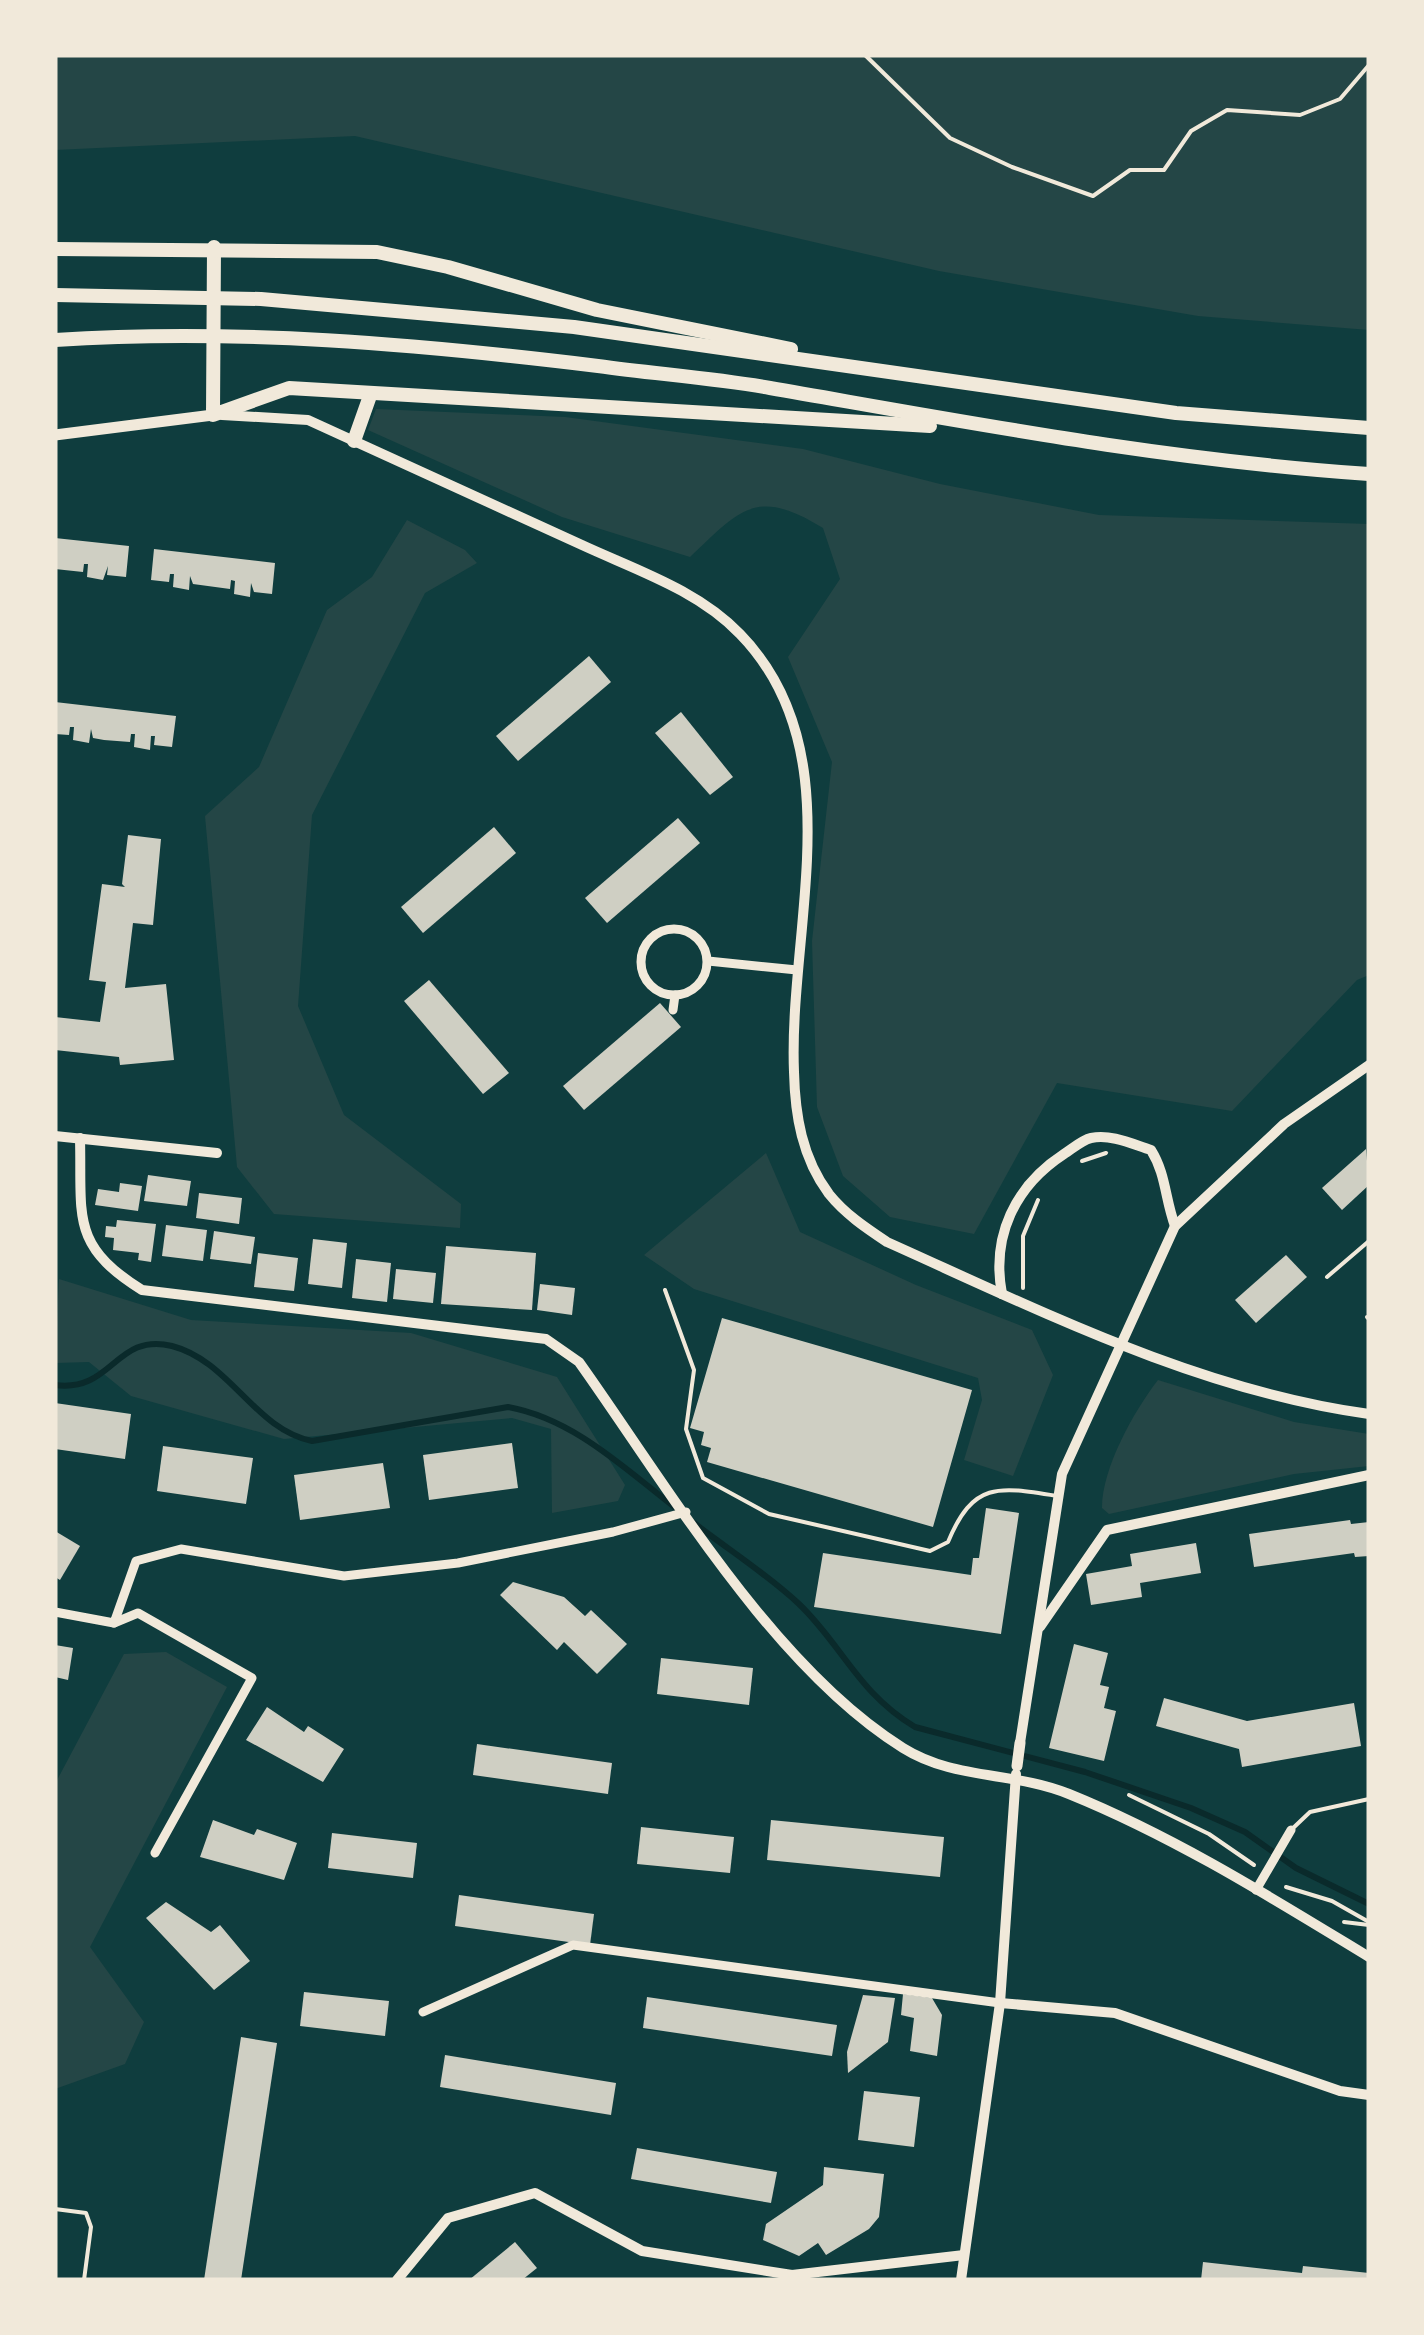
<svg xmlns="http://www.w3.org/2000/svg" width="1424" height="2335" font-family="Jost,sans-serif">
  <rect width="100%" height="100%" fill="#0f3d3e"/>
  <g fill="#244646">
    <polygon points="55,55 1369,55 1369,330 1198,316 939,271 355,136 55,150"/>
    <path d="M376,409L565,417L803,449L940,484L1099,515L1369,524V975L1357,980L1232,1111L1057,1083L974,1234L890,1217L843,1176L817,1107L812,941L832,762L788,657L840,579L823,528C756,487 741,509 690,557L562,517L368,430Z"/>
    <polygon points="407,520 465,550 477,563 425,593 312,815 298,1006 344,1115 461,1204 460,1228 274,1214 237,1167 205,816 259,767 327,610 372,577"/>
    <polygon points="766,1153 800,1232 916,1285 1032,1330 1053,1375 1013,1476 964,1460 982,1400 978,1378 694,1289 644,1255"/>
    <polygon points="59,1279 191,1320 411,1333 557,1377 625,1485 618,1501 552,1513 551,1429 512,1418 284,1439 131,1396 89,1362 55,1363"/>
    <path d="M1158,1380L1294,1422L1369,1434V1466L1294,1474L1109,1514L1102,1508C1102,1468 1134,1411 1158,1380Z"/>
    <polygon points="166,1652 227,1687 90,1947 144,2022 125,2064 55,2089 55,1784 124,1654"/>
  </g>
  <g fill="none" stroke-linecap="round" stroke-linejoin="round">
    <g stroke="#0a2a2b" stroke-width="6">
      <path d="M55,1385C113,1393 115,1332 172,1346C230,1361 255,1430 312,1441L508,1407C574,1419 625,1469 677,1509"/>
      <path d="M694,1523C729,1550 767,1574 799,1604C842,1645 858,1693 915,1727L1085,1772L1191,1808L1245,1832L1296,1868L1369,1904"/>
    </g>
  </g>
  <g fill="#cfcfc3">
    <polygon points="55,538 129,546 126,577 107,575 108,566 103,580 87,577 88,564 84,564 83,572 55,569"/>
    <polygon points="154,549 275,563 272,594 254,592 251,583 250,597 234,594 235,581 231,580 230,589 193,584 190,576 189,590 173,587 174,574 170,574 169,582 151,580"/>
    <polygon points="589,656 611,682 518,761 496,736"/>
    <polygon points="55,702 176,716 172,747 154,745 155,736 151,736 150,750 134,747 135,734 131,734 130,742 104,740 93,738 91,729 89,743 73,740 74,727 70,727 69,735 55,734"/>
    <polygon points="681,712 733,777 710,795 655,733"/>
    <polygon points="678,818 700,843 607,923 585,898"/>
    <polygon points="494,827 516,853 423,933 401,907"/>
    <polygon points="128,835 161,839 153,925 133,923 125,988 166,984 174,1060 120,1065 119,1057 55,1050 55,1017 100,1022 106,982 89,980 102,884 125,887 122,884"/>
    <polygon points="429,980 509,1073 483,1094 404,1001"/>
    <polygon points="660,1003 681,1027 584,1110 563,1086"/>
    <polygon points="1366,1149 1369,1185 1342,1210 1322,1188"/>
    <polygon points="148,1175 191,1181 187,1206 144,1201"/>
    <polygon points="120,1183 142,1186 138,1211 95,1205 98,1189 119,1192"/>
    <polygon points="199,1193 242,1198 239,1224 196,1218"/>
    <polygon points="117,1220 156,1224 151,1262 138,1260 139,1253 113,1250 114,1238 105,1237 106,1226 116,1227"/>
    <polygon points="166,1225 207,1230 203,1261 162,1256"/>
    <polygon points="214,1231 255,1237 251,1264 210,1259"/>
    <polygon points="313,1239 347,1243 342,1288 308,1284"/>
    <polygon points="446,1246 536,1253 532,1310 441,1304"/>
    <polygon points="258,1253 298,1258 294,1291 254,1287"/>
    <polygon points="1286,1255 1307,1277 1256,1323 1235,1300"/>
    <polygon points="356,1259 391,1263 387,1302 352,1298"/>
    <polygon points="396,1269 436,1273 433,1303 393,1299"/>
    <polygon points="540,1284 575,1288 572,1315 537,1310"/>
    <polygon points="722,1318 972,1390 933,1527 707,1462 711,1448 701,1445 704,1432 690,1428"/>
    <polygon points="55,1403 131,1414 125,1459 55,1449"/>
    <polygon points="512,1443 518,1488 429,1500 423,1455"/>
    <polygon points="163,1446 253,1458 246,1504 157,1491"/>
    <polygon points="383,1463 390,1508 300,1520 294,1475"/>
    <polygon points="986,1508 1019,1513 1001,1634 814,1607 823,1553 971,1575 973,1558 979,1558"/>
    <polygon points="1350,1520 1351,1524 1369,1522 1369,1556 1355,1557 1354,1553 1254,1567 1249,1534"/>
    <polygon points="55,1531 80,1546 60,1580 55,1577"/>
    <polygon points="1196,1543 1201,1573 1140,1583 1142,1597 1091,1605 1086,1574 1132,1566 1130,1554"/>
    <polygon points="513,1582 564,1597 585,1616 591,1610 627,1644 597,1674 564,1642 557,1650 500,1595"/>
    <polygon points="1074,1644 1108,1653 1100,1685 1109,1687 1104,1708 1116,1711 1104,1761 1049,1748"/>
    <polygon points="55,1645 73,1648 68,1680 55,1677"/>
    <polygon points="661,1658 753,1668 749,1705 657,1694"/>
    <polygon points="1164,1698 1247,1721 1354,1703 1361,1746 1242,1767 1239,1749 1156,1726"/>
    <polygon points="267,1707 304,1732 308,1726 344,1749 323,1782 246,1740"/>
    <polygon points="477,1744 612,1763 608,1794 473,1775"/>
    <polygon points="213,1820 254,1835 257,1829 297,1843 284,1880 200,1857"/>
    <polygon points="771,1820 944,1837 940,1877 767,1860"/>
    <polygon points="641,1827 734,1837 730,1873 637,1864"/>
    <polygon points="332,1833 417,1843 413,1878 328,1868"/>
    <polygon points="459,1895 594,1914 590,1945 455,1926"/>
    <polygon points="166,1902 211,1932 220,1925 250,1961 214,1990 146,1918"/>
    <polygon points="304,1992 389,2001 385,2036 300,2026"/>
    <polygon points="903,1994 932,1998 942,2015 937,2056 910,2051 914,2018 901,2015"/>
    <polygon points="863,1995 895,1998 888,2042 848,2073 847,2052"/>
    <polygon points="647,1997 837,2025 832,2056 643,2028"/>
    <polygon points="241,2037 277,2043 241,2280 204,2280"/>
    <polygon points="445,2055 616,2083 611,2115 440,2087"/>
    <polygon points="864,2091 920,2097 914,2147 858,2140"/>
    <polygon points="637,2148 777,2172 771,2203 631,2179"/>
    <polygon points="824,2167 884,2174 879,2217 869,2229 826,2255 818,2243 799,2256 763,2240 766,2224 823,2185"/>
    <polygon points="515,2242 537,2268 522,2280 469,2280"/>
    <polygon points="1203,2262 1302,2273 1303,2266 1369,2273 1369,2280 1201,2280"/>
  </g>
  <g fill="none" stroke-linecap="round" stroke-linejoin="round">
    <g stroke="#f1e9da" stroke-width="4">
      <polyline points="865,55 950,138 1012,167 1093,196 1130,170 1164,170 1191,131 1227,110 1300,115 1340,99 1369,65"/>
      <polyline points="1082,1161 1106,1153"/>
      <polyline points="1023,1288 1023,1236 1038,1200"/>
      <polyline points="1129,1795 1209,1834 1254,1865"/>
      <polyline points="1286,1887 1332,1901 1369,1922"/>
      <polyline points="1344,1922 1369,1925"/>
    </g>
    <g stroke="#f1e9da" stroke-width="4">
      <polyline points="1327,1277 1369,1241"/>
      <path d="M665,1290L694,1370L686,1429L703,1478L769,1514L930,1551L948,1542C973,1482 997,1486 1057,1496"/>
      <polyline points="1367,1317 1369,1319"/>
      <polyline points="1291,1830 1310,1812 1369,1799"/>
      <polyline points="55,2209 86,2213 91,2227 84,2280"/>
    </g>
    <g stroke="#f1e9da" stroke-width="9">
      <circle cx="674" cy="962" r="33"/>
      <polyline points="708,961 797,970"/>
      <polyline points="673,1010 675,995"/>
      <polyline points="55,1612 114,1623 136,1561 181,1549 344,1576 458,1563 613,1532 686,1512"/>
      <polyline points="114,1623 138,1613 252,1678 155,1853"/>
      <polyline points="1256,1890 1291,1830"/>
      <polyline points="423,2012 573,1945 1000,2003"/>
    </g>
    <g stroke="#f1e9da" stroke-width="10">
      <path d="M222,415L308,420L354,441C430,476 506,511 582,545C636,570 698,590 740,634C854,751 788,928 794,1072C795,1115 802,1158 829,1194C845,1214 866,1228 887,1242C1041,1311 1200,1391 1369,1414"/>
      <polyline points="55,1136 217,1153"/>
      <path d="M80,1138C82,1217 70,1245 142,1290L546,1339L579,1362C668,1487 773,1667 903,1748C954,1780 1012,1771 1069,1794C1175,1837 1272,1898 1369,1957"/>
      <path d="M1002,1294C991,1236 1015,1186 1064,1154C1072,1149 1082,1140 1091,1138C1112,1134 1132,1144 1151,1150C1166,1174 1165,1199 1175,1226"/>
      <polyline points="1040,1627 1107,1530 1369,1475"/>
      <polyline points="1020,1743 1062,1474 1175,1226 1284,1124 1369,1065"/>
      <polyline points="1000,2003 1115,2013 1340,2091 1369,2095"/>
      <polyline points="397,2280 448,2218 535,2193 642,2251 792,2275 964,2255"/>
      <polyline points="961,2280 1000,2003 1016,1774"/>
    </g>
    <g stroke="#f1e9da" stroke-width="11">
      <polyline points="55,435 213,415"/>
      <polyline points="1017,1766 1020,1743"/>
    </g>
    <g stroke="#f1e9da" stroke-width="14">
      <polyline points="214,247 213,415 289,388 930,426"/>
      <polyline points="55,249 377,252 448,267 597,310 791,349"/>
      <polyline points="55,295 261,299 574,327 1176,413 1369,428"/>
      <path d="M55,340C236,328 418,344 598,366C655,374 714,378 770,388C972,423 1164,460 1369,474"/>
      <polyline points="354,441 371,393"/>
    </g>
  </g>
  <rect width="1424" height="2335" fill="none" stroke="#f1e9da" stroke-width="115"/>
</svg>
